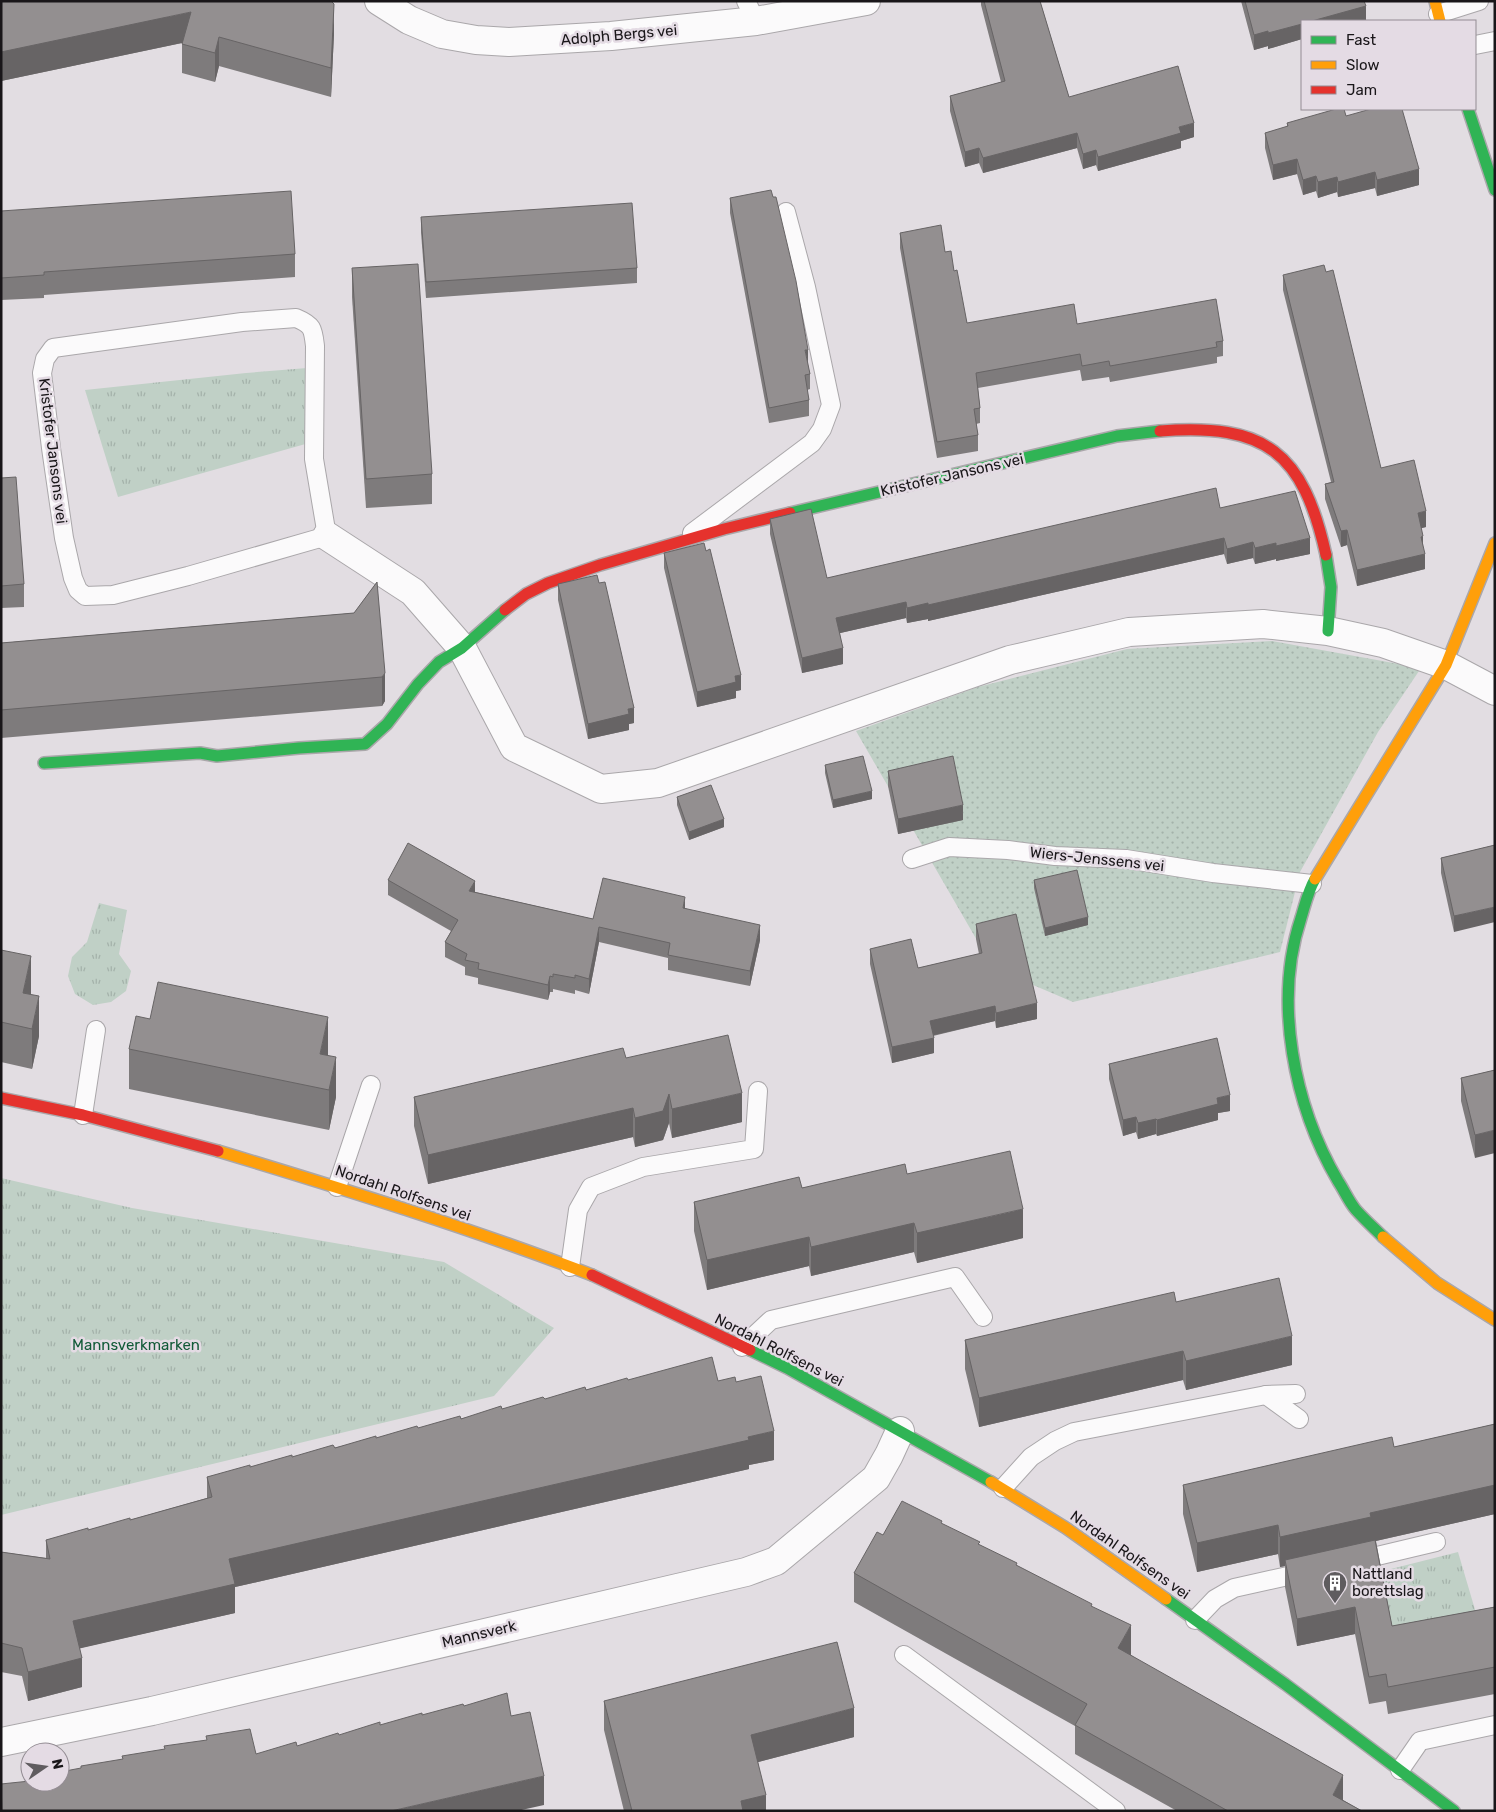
<svg xmlns="http://www.w3.org/2000/svg" width="1496" height="1812" font-family="Rubik,sans-serif">
  <defs>
    <pattern id="grass-dots" width="8" height="8" patternUnits="userSpaceOnUse" patternTransform="scale(1.25)"><rect width="8" height="8" fill="#c0d0c6"/><path d="M2 2h.1M6 6h.1" fill="none" stroke="#a4b2aa" stroke-width="1.8" stroke-linecap="round"/></pattern>
    <pattern id="park-tufts" width="24" height="20" patternUnits="userSpaceOnUse" patternTransform="scale(1.25)"><rect width="24" height="20" fill="#c0d0c6"/><path d="M3 7l-1-3M5 7V3M7 7l1-3M15 17l-1-3M17 17v-4M19 17l1-3" fill="none" stroke="#a4b2aa"/></pattern>
  </defs>
  <rect width="100%" height="100%" fill="#e2dde2"/>
  <polygon fill="url(#grass-dots)" points="1272,641 1421,668 1378,732 1300,872 1280,952 1073,1002 993,968 856,731 978,687 1127,649"/>
  <g fill="url(#park-tufts)">
    <polygon points="307,368 309,443 118,497 85,390 246,373"/>
    <polygon points="99,903 127,910 119,954 131,971 126,991 111,1002 93,1005 75,994 68,976 72,957 87,942"/>
    <polygon points="1,1178 132,1208 444,1262 554,1328 494,1396 1,1515"/>
    <polygon points="1458,1552 1476,1613 1394,1635 1375,1573"/>
  </g>
  <g fill="none" stroke-linecap="round" stroke-linejoin="round">
    <g stroke="#aaa7aa" stroke-width="20">
      <g id="lane">
        <polyline points="746,1 756,21"/>
        <polyline points="1438,14 1479,1"/>
        <polyline points="1475,45 1495,41"/>
        <path d="M296,318C313,325 313,329 315,346L314,459L327,536L188,576L113,595L85,596L78,590L73,578L64,538L51,448L42,373L45,359L53,348L242,322Z"/>
        <polyline points="692,533 812,443 822,429 831,405 806,287 786,212"/>
        <polyline points="912,859 949,847 1008,850 1055,856 1126,859 1213,873 1312,884"/>
        <polyline points="83,1115 96,1030"/>
        <polyline points="337,1187 371,1085"/>
        <polyline points="570,1267 578,1210 591,1187 643,1167 754,1149 758,1091"/>
        <polyline points="742,1347 771,1320 955,1277 983,1317"/>
        <polyline points="1266,1395 1299,1419"/>
        <polyline points="1003,1488 1031,1457 1055,1441 1074,1432 1266,1395 1296,1394"/>
        <polyline points="1356,1561 1436,1542"/>
        <polyline points="1195,1620 1215,1599 1234,1588 1306,1572"/>
        <polyline points="904,1655 1116,1811"/>
        <polyline points="1400,1770 1420,1741 1495,1725"/>
      </g>
    </g>
    <g stroke="#aaa7aa" stroke-width="30">
      <g id="street">
        <polyline points="379,1 409,20 442,34 476,40 509,42 611,36 756,21 866,1"/>
        <polyline points="327,536 413,592 462,648 514,747 601,789 658,783 1010,660 1129,632 1263,624 1328,631 1383,643 1446,665 1495,691"/>
        <polyline points="1,1742 152,1711 746,1572 776,1561 876,1478 889,1455 900,1431"/>
      </g>
    </g>
    <g stroke="#aaa7aa" stroke-width="14">
      <g id="fast">
        <polyline points="1468,109 1495,190"/>
        <polyline points="790,513 1117,436 1160,431"/>
        <polyline points="1326,555 1331,587 1328,631"/>
        <polyline points="44,763 200,753 217,756 299,748 365,744 387,724 418,684 439,662 462,648 505,610"/>
        <path d="M1315,879C1308,891 1305,905 1301,918C1273,1002 1294,1106 1338,1181C1344,1190 1349,1202 1356,1210C1364,1219 1374,1228 1383,1237"/>
        <polyline points="750,1350 787,1368 991,1482"/>
        <polyline points="1166,1599 1285,1684 1454,1811"/>
      </g>
    </g>
    <g stroke="#aaa7aa" stroke-width="14">
      <g id="slow">
        <polyline points="1435,1 1440,21"/>
        <polyline points="1315,879 1446,665 1495,543"/>
        <path d="M218,1151C344,1189 470,1228 592,1275"/>
        <polyline points="1383,1237 1437,1283 1495,1320"/>
        <polyline points="991,1482 1066,1528 1166,1599"/>
      </g>
    </g>
    <g stroke="#aaa7aa" stroke-width="14">
      <g id="jam">
        <path d="M1160,431C1266,423 1303,452 1326,555"/>
        <polyline points="505,610 526,594 548,583 600,565 724,529 790,513"/>
        <polyline points="1,1098 83,1115 218,1151"/>
        <polyline points="592,1275 750,1350"/>
      </g>
    </g>
    <use href="#lane" stroke="#fbfafb" stroke-width="18"/>
    <use href="#street" stroke="#fbfafb" stroke-width="28"/>
    <use href="#fast" stroke="#30b455" stroke-width="11"/>
    <use href="#slow" stroke="#ff9f0a" stroke-width="11"/>
    <use href="#jam" stroke="#e5322d" stroke-width="11"/>
  </g>
  <g fill="#7e7b7c">
    <polygon points="1,1 334,33 331,97 219,66 215,82 182,73 182,43 1,81"/>
    <polygon points="981,1 1040,1 1069,97 1194,137 1181,141 1181,148 1098,171 1096,165 1083,169 1077,148 983,173 979,163 965,167 950,111 950,96 1001,82 981,5"/>
    <polygon points="1241,1 1364,1 1366,21 1302,21 1302,39 1268,49 1268,46 1254,50"/>
    <polygon points="1346,116 1419,185 1377,196 1375,188 1338,197 1337,192 1318,198 1316,191 1303,195 1297,174 1273,180 1265,148 1265,133 1287,127 1287,123"/>
    <polygon points="730,198 808,365 810,374 810,389 807,390 809,400 809,416 769,423 730,213"/>
    <polygon points="1,211 295,254 295,277 44,295 44,298 1,300"/>
    <polygon points="421,217 637,268 637,283 426,298 421,232"/>
    <polygon points="900,233 945,252 954,271 967,323 1077,324 1223,341 1223,356 1217,357 1217,363 1110,382 1109,377 1082,381 1080,370 978,388 980,408 980,423 976,424 978,435 978,451 937,458 900,248"/>
    <polygon points="352,268 432,474 432,504 366,508 352,297"/>
    <polygon points="1283,275 1381,468 1426,527 1421,528 1425,569 1357,586 1347,545 1341,547 1325,499 1325,484 1331,482 1283,290"/>
    <polygon points="1,478 24,584 24,607 1,608"/>
    <polygon points="1220,508 1310,554 1276,561 1276,559 1255,564 1253,558 1227,564 1224,554 928,621 928,619 907,623 906,618 840,633 843,664 802,673 770,534 770,519 827,578"/>
    <polygon points="664,553 741,690 736,691 736,698 697,707 664,568"/>
    <polygon points="377,582 385,701 382,706 1,738 1,643 354,613"/>
    <polygon points="558,584 634,723 629,724 629,730 588,739 558,600"/>
    <polygon points="825,765 872,799 833,808 825,773"/>
    <polygon points="888,771 963,820 898,834 888,786"/>
    <polygon points="677,797 724,827 689,840 677,805"/>
    <polygon points="1495,845 1454,932 1441,873 1441,858"/>
    <polygon points="388,880 475,892 593,919 685,908 760,940 750,986 668,970 668,958 599,942 589,994 575,990 575,994 553,989 553,992 550,992 548,1000 478,984 478,978 465,975 465,967 445,957 445,942 451,931 388,895"/>
    <polygon points="1034,880 1088,925 1045,936 1034,888"/>
    <polygon points="976,924 1037,1019 996,1028 995,1021 933,1036 934,1053 892,1063 870,964 870,949 918,968 979,954 976,939"/>
    <polygon points="1,950 31,995 39,1036 32,1069 1,1062"/>
    <polygon points="129,1049 328,1056 336,1097 329,1130 129,1089"/>
    <polygon points="626,1058 742,1122 672,1138 669,1123 663,1140 635,1147 633,1137 428,1184 414,1126 414,1097"/>
    <polygon points="1109,1064 1230,1111 1218,1113 1218,1120 1157,1136 1156,1134 1138,1139 1136,1132 1123,1136 1109,1079"/>
    <polygon points="1495,1070 1475,1158 1461,1101 1461,1078"/>
    <polygon points="907,1174 1023,1238 917,1263 914,1252 811,1276 809,1266 707,1290 694,1231 694,1202"/>
    <polygon points="1176,1302 1292,1365 1186,1390 1183,1380 979,1427 965,1369 965,1340"/>
    <polygon points="628,1380 718,1381 736,1382 774,1460 749,1465 749,1469 235,1587 235,1613 80,1648 82,1687 28,1701 22,1676 1,1672 1,1552 46,1558 46,1540 130,1520 207,1498 207,1477"/>
    <polygon points="1495,1424 1495,1514 1376,1541 1392,1626 1495,1607 1495,1694 1388,1714 1386,1701 1369,1704 1355,1634 1297,1646 1285,1587 1285,1566 1280,1567 1278,1554 1197,1572 1183,1514 1183,1485 1394,1447"/>
    <polygon points="942,1524 1092,1607 1131,1655 1343,1800 1362,1811 1177,1811 1075,1754 1075,1726 854,1602 854,1573 883,1535"/>
    <polygon points="604,1701 854,1737 758,1762 766,1811 624,1811 604,1730"/>
  </g>
  <g fill="#676465">
    <polygon points="334,4 334,33 331,97 331,68"/>
    <polygon points="1366,6 1366,21 1312,21"/>
    <polygon points="191,12 191,41 1,81 1,52"/>
    <polygon points="1302,24 1302,39 1268,49 1268,33"/>
    <polygon points="1268,31 1268,46 1254,50 1254,35"/>
    <polygon points="219,37 219,66 215,82 215,53"/>
    <polygon points="1194,123 1194,137 1181,141 1181,148 1098,171 1098,157 1179,127"/>
    <polygon points="1077,133 1077,148 983,173 983,158"/>
    <polygon points="979,148 979,163 965,167 965,152"/>
    <polygon points="1096,150 1096,165 1083,169 1083,154"/>
    <polygon points="1297,159 1297,174 1273,180 1273,165"/>
    <polygon points="1419,169 1419,185 1377,196 1377,180"/>
    <polygon points="1375,172 1375,188 1338,197 1338,182"/>
    <polygon points="1316,176 1316,191 1303,195 1303,180"/>
    <polygon points="1337,177 1337,192 1318,198 1318,182"/>
    <polygon points="805,350 808,350 808,365"/>
    <polygon points="1426,511 1426,527 1418,529 1418,513"/>
    <polygon points="1347,530 1347,545 1341,547 1341,531"/>
    <polygon points="1423,536 1423,552 1421,537"/>
    <polygon points="1224,538 1224,554 928,621 928,605"/>
    <polygon points="1310,538 1310,554 1276,561 1276,546"/>
    <polygon points="1253,542 1253,558 1227,564 1227,549"/>
    <polygon points="1276,543 1276,559 1255,564 1255,548"/>
    <polygon points="1425,554 1425,569 1357,586 1357,570"/>
    <polygon points="906,602 906,618 836,634 836,618"/>
    <polygon points="928,603 928,619 907,623 907,608"/>
    <polygon points="843,648 843,664 802,673 802,658"/>
    <polygon points="385,673 385,701 382,706 382,677"/>
    <polygon points="741,675 741,690 736,691 736,698 697,707 697,692 735,676"/>
    <polygon points="634,708 634,723 629,724 629,730 588,739 588,724 628,709"/>
    <polygon points="872,791 872,799 833,808 833,800"/>
    <polygon points="963,805 963,820 898,834 898,819"/>
    <polygon points="724,819 724,827 689,840 689,832"/>
    <polygon points="475,881 475,896 469,891"/>
    <polygon points="685,897 685,912 683,908"/>
    <polygon points="1495,907 1495,922 1454,932 1454,916"/>
    <polygon points="1088,917 1088,925 1045,936 1045,928"/>
    <polygon points="760,925 760,940 750,986 750,971"/>
    <polygon points="599,927 599,942 589,994 589,979"/>
    <polygon points="31,956 31,996 23,993"/>
    <polygon points="550,976 550,992 548,1000 548,985"/>
    <polygon points="39,996 39,1036 32,1069 32,1029"/>
    <polygon points="1037,1003 1037,1019 996,1028 996,1013"/>
    <polygon points="995,1006 995,1021 930,1036 930,1021"/>
    <polygon points="328,1017 328,1057 320,1054"/>
    <polygon points="934,1038 934,1053 892,1063 892,1047"/>
    <polygon points="336,1057 336,1097 329,1130 329,1090"/>
    <polygon points="742,1093 742,1122 672,1138 672,1109"/>
    <polygon points="669,1094 669,1123 663,1140 635,1147 635,1118"/>
    <polygon points="1230,1095 1230,1111 1218,1113 1218,1120 1157,1136 1157,1120 1217,1098"/>
    <polygon points="633,1108 633,1137 428,1184 428,1155"/>
    <polygon points="1136,1117 1136,1132 1123,1136 1123,1120"/>
    <polygon points="1156,1119 1156,1134 1138,1139 1138,1123"/>
    <polygon points="1495,1130 1495,1153 1475,1158 1475,1135"/>
    <polygon points="1023,1209 1023,1238 917,1263 917,1233"/>
    <polygon points="914,1223 914,1252 811,1276 811,1247"/>
    <polygon points="809,1237 809,1266 707,1290 707,1260"/>
    <polygon points="1292,1336 1292,1365 1186,1390 1186,1361"/>
    <polygon points="1183,1351 1183,1380 979,1427 979,1398"/>
    <polygon points="774,1431 774,1460 749,1465 749,1469 235,1587 235,1613 73,1650 73,1621 229,1559"/>
    <polygon points="1495,1485 1495,1514 1371,1542 1285,1560 1285,1566 1280,1567 1280,1537 1370,1513"/>
    <polygon points="1278,1525 1278,1554 1197,1572 1197,1543"/>
    <polygon points="1355,1607 1355,1634 1297,1646 1297,1619"/>
    <polygon points="1131,1625 1131,1655 1118,1678 1118,1648"/>
    <polygon points="82,1658 82,1687 28,1701 28,1672"/>
    <polygon points="854,1708 854,1737 751,1764 751,1735"/>
    <polygon points="1343,1775 1343,1804 1333,1795"/>
    <polygon points="544,1776 544,1805 517,1811 391,1811"/>
    <polygon points="766,1795 766,1811 741,1811 741,1801"/>
  </g>
  <g fill="#938f90" stroke="#676465">
    <polygon points="1,1 331,1 334,4 331,68 219,37 215,53 182,44 191,12 1,52"/>
    <polygon points="984,1 1040,1 1069,97 1178,66 1194,123 1179,127 1181,133 1098,157 1096,150 1083,154 1077,133 983,158 979,148 965,152 950,96 1005,81"/>
    <polygon points="1245,1 1364,1 1366,6 1312,21 1302,21 1302,24 1268,33 1268,31 1254,35"/>
    <polygon points="1336,109 1344,109 1346,116 1371,109 1402,109 1419,169 1377,180 1375,172 1338,182 1337,177 1318,182 1316,176 1303,180 1297,159 1273,165 1265,133 1288,126 1287,123"/>
    <polygon points="771,190 773,197 776,197 796,281 808,350 805,350 810,374 805,375 809,400 769,408 730,198"/>
    <polygon points="291,191 295,254 44,272 44,275 1,278 1,211"/>
    <polygon points="632,203 637,268 426,282 421,217"/>
    <polygon points="941,225 945,252 951,251 954,271 957,270 967,323 1074,304 1077,324 1216,299 1223,341 1216,342 1217,347 1110,366 1109,361 1082,366 1080,354 976,373 980,408 974,409 978,435 937,442 900,233"/>
    <polygon points="418,264 432,474 366,479 352,268"/>
    <polygon points="1324,265 1326,272 1333,270 1381,468 1414,460 1426,511 1418,513 1423,536 1421,537 1425,554 1357,570 1347,530 1341,531 1325,484 1334,482 1283,275"/>
    <polygon points="16,477 24,584 1,586 1,478"/>
    <polygon points="1216,488 1220,508 1295,491 1310,538 1276,546 1276,543 1255,548 1253,542 1227,549 1224,538 928,605 928,603 907,608 906,602 836,618 843,648 802,658 770,519 811,509 827,578"/>
    <polygon points="704,543 706,551 710,549 741,675 735,676 736,682 697,692 664,553"/>
    <polygon points="597,575 599,583 605,582 634,708 628,709 629,714 588,724 558,584"/>
    <polygon points="377,582 385,673 382,677 1,710 1,643 354,613"/>
    <polygon points="863,756 872,791 833,800 825,765"/>
    <polygon points="953,756 963,805 898,819 888,771"/>
    <polygon points="711,785 724,819 689,832 677,797"/>
    <polygon points="408,843 475,881 469,891 593,919 603,878 685,897 683,908 760,925 750,971 668,955 670,943 599,927 589,979 575,975 575,978 553,974 553,977 550,976 548,985 478,969 479,963 465,960 467,954 445,942 458,920 388,880"/>
    <polygon points="1495,845 1495,907 1454,916 1441,858"/>
    <polygon points="1077,870 1088,917 1045,928 1034,880"/>
    <polygon points="1016,914 1037,1003 996,1013 995,1006 930,1021 934,1038 892,1047 870,949 911,939 918,968 982,953 976,924"/>
    <polygon points="1,950 31,956 23,993 39,996 32,1029 1,1022"/>
    <polygon points="158,982 328,1017 320,1054 336,1057 329,1090 129,1049 136,1016 150,1019"/>
    <polygon points="728,1035 742,1093 672,1109 669,1094 663,1111 635,1118 633,1108 428,1155 414,1097 623,1048 626,1058"/>
    <polygon points="1217,1038 1230,1095 1217,1098 1218,1104 1157,1120 1156,1119 1138,1123 1136,1117 1123,1120 1109,1064"/>
    <polygon points="1495,1070 1495,1130 1475,1135 1461,1078"/>
    <polygon points="1010,1151 1023,1209 917,1233 914,1223 811,1247 809,1237 707,1260 694,1202 799,1177 802,1188 905,1164 907,1174"/>
    <polygon points="1279,1278 1292,1336 1186,1361 1183,1351 979,1398 965,1340 1174,1292 1176,1302"/>
    <polygon points="712,1357 718,1381 735,1377 736,1382 761,1376 774,1431 748,1437 749,1440 229,1559 235,1584 73,1621 82,1658 28,1672 22,1648 1,1643 1,1552 50,1559 46,1540 88,1528 88,1530 130,1518 130,1520 212,1497 207,1477 250,1465 250,1467 292,1455 292,1457 333,1445 335,1448 376,1436 376,1438 417,1426 418,1428 460,1416 461,1419 501,1406 502,1409 543,1397 545,1399 585,1387 586,1390 627,1378 628,1380"/>
    <polygon points="1495,1424 1495,1485 1370,1513 1371,1517 1280,1537 1278,1525 1197,1543 1183,1485 1392,1437 1394,1447"/>
    <polygon points="902,1501 942,1521 941,1523 980,1542 978,1544 1017,1563 1016,1565 1092,1604 1091,1606 1131,1625 1118,1648 1343,1775 1333,1795 1362,1811 1228,1811 1075,1725 1087,1704 854,1573 877,1532 883,1535"/>
    <polygon points="1375,1540 1392,1626 1495,1607 1495,1667 1388,1687 1386,1674 1369,1677 1355,1607 1297,1619 1285,1560"/>
    <polygon points="837,1642 854,1708 751,1735 766,1795 741,1801 743,1811 632,1811 604,1701"/>
    <polygon points="507,1693 511,1716 530,1712 544,1776 391,1811 2,1811 1,1784 30,1781 60,1782 60,1772 81,1768 81,1766 123,1759 122,1756 165,1749 164,1746 207,1740 206,1736 250,1729 256,1754 296,1742 297,1746 338,1733 339,1735 380,1722 380,1725 422,1713 422,1715 463,1704 464,1706"/>
  </g>
  <defs>
    <g id="building-pin" transform="scale(1.25)"><path d="M0 17L-7.5 6A9.5 9.5 0 1 1 7.5 6Z" fill="#5f5c5f" stroke="#e4dbe4"/><path d="M-4-6H4V6H1V3H-1V6H-4ZM-2.5-4.3h1.7v1.8h-1.7ZM.8-4.3h1.7v1.8H.8ZM-2.5-1h1.7V.8h-1.7ZM.8-1h1.7V.8H.8Z" fill="#fff"/></g>
  </defs>
  <g fill-rule="evenodd">
    <use href="#building-pin" x="1335" y="1583"/>
  </g>
  <g text-anchor="middle" dominant-baseline="central" stroke-width="5" stroke-linejoin="round" paint-order="stroke">
    <g font-size="15" fill="#191619" stroke="#e4dbe4">
      <text transform="translate(619 35) rotate(-5)">Adolph Bergs vei</text>
      <text transform="translate(53 451) rotate(83)">Kristofer Jansons vei</text>
      <text transform="translate(952 475) rotate(-13)">Kristofer Jansons vei</text>
      <text transform="translate(1097 859) rotate(6)">Wiers-Jenssens vei</text>
      <text transform="translate(403 1193) rotate(19)">Nordahl Rolfsens vei</text>
      <text transform="translate(779 1350) rotate(27)">Nordahl Rolfsens vei</text>
      <text transform="translate(1130 1555) rotate(35)">Nordahl Rolfsens vei</text>
      <text transform="translate(479 1634) rotate(-13)">Mannsverk</text>
    </g>
    <g font-size="15" fill="#125a38" stroke="#e4dbe4">
      <text x="136" y="1345">Mannsverkmarken</text>
    </g>
    <g font-size="15" fill="#191619" stroke="#e4dbe4" text-anchor="start">
      <text x="1352" y="1574">Nattland<tspan x="1352" dy="17">borettslag</tspan></text>
    </g>
  </g>
  <rect width="1496" height="1812" fill="none" stroke="#191619" stroke-width="5"/>
  <rect x="1301" y="20" width="175" height="90" fill="#e4dbe4" stroke="#938c93"/>
  <rect x="1311" y="36" width="25" height="8" fill="#30b455" stroke="#938c93"/>
  <text x="1346" y="45" font-size="15" fill="#191619">Fast</text>
  <rect x="1311" y="61" width="25" height="8" fill="#ff9f0a" stroke="#938c93"/>
  <text x="1346" y="70" font-size="15" fill="#191619">Slow</text>
  <rect x="1311" y="86" width="25" height="8" fill="#e5322d" stroke="#938c93"/>
  <text x="1346" y="95" font-size="15" fill="#191619">Jam</text>
  <g transform="translate(45 1767) rotate(77)"><circle r="24" fill="#e4dbe4" stroke="#938c93"/>
  <path d="M0-4L9 19L0 12L-9 19Z" fill="#5f5c5f"/>
  <text y="-8" font-size="14" font-weight="bold" text-anchor="middle" fill="#191619">N</text>
  </g>
</svg>
